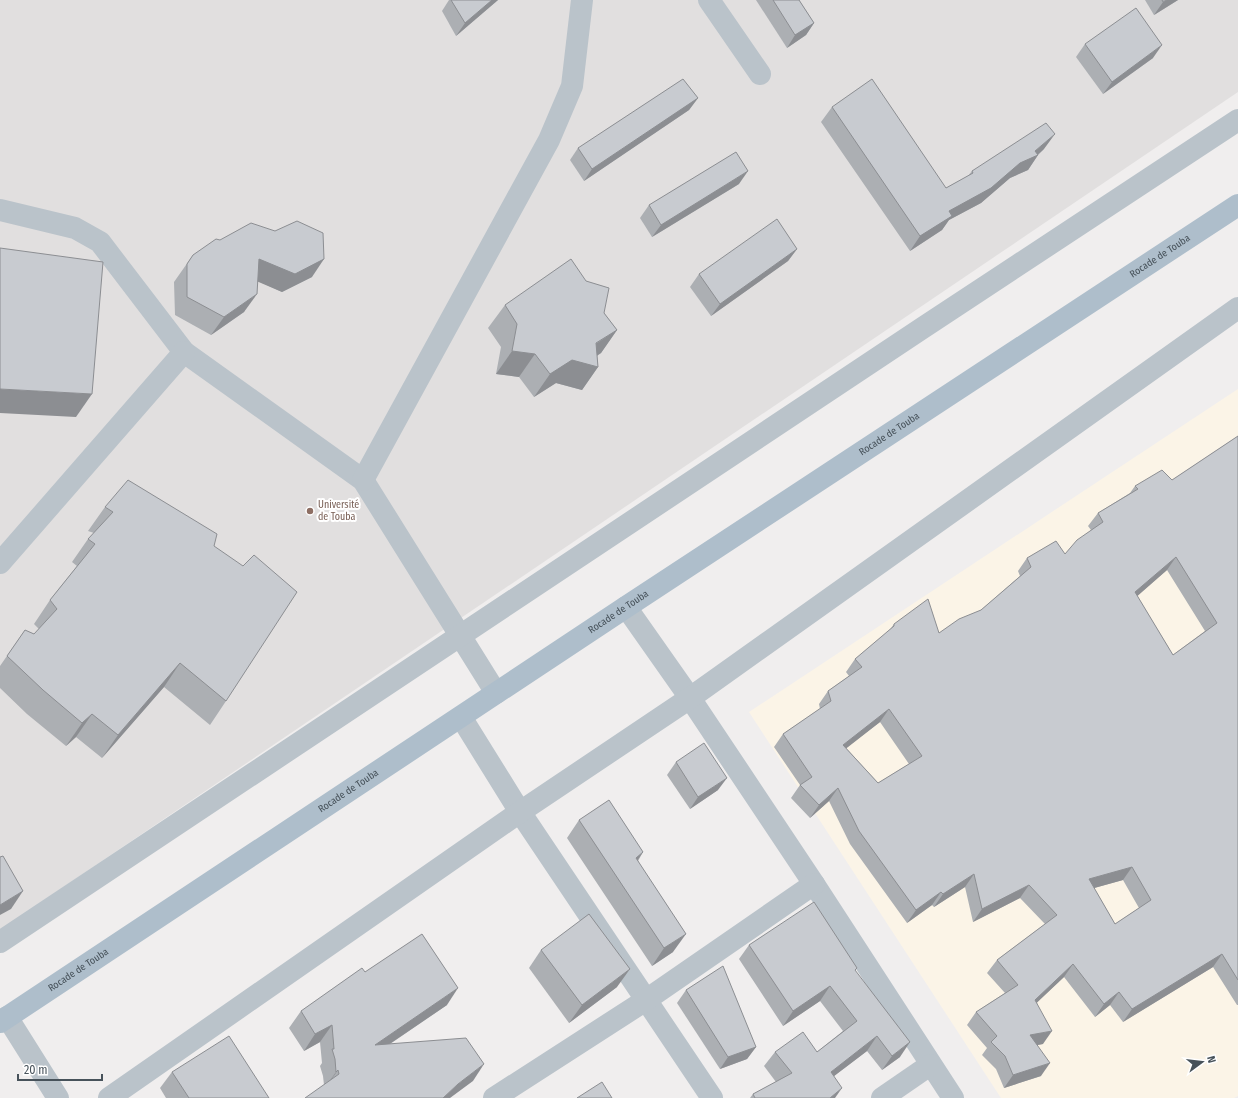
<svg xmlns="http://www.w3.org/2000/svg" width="1238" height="1098" font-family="'Fira Sans Condensed',sans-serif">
  <rect width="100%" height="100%" fill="#f0eeee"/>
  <polygon fill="#fbf4e7" points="1238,389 1238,1096 1234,1098 1001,1098 749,712"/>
  <polygon fill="#e1dfdf" points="0,0 1238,0 1238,92 0,930"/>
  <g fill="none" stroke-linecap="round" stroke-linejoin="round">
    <g stroke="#bac3ca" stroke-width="22">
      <polyline points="709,0 760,74"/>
      <polyline points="0,210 75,228 100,242 184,352 363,480 496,693"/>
      <polyline points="363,480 549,140 572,86 582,0"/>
      <polyline points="0,563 184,352"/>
      <polyline points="626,607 690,698 814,884 953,1098"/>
      <polyline points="461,717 520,812 712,1098"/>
      <polyline points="0,942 924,327 1238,120"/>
      <polyline points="7,1017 58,1098"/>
      <polyline points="109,1098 520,812 690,698 1238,308"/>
      <polyline points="494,1098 646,1000 814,884"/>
      <polyline points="882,1098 930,1065"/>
    </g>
    <path stroke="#aebecb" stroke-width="22" id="s1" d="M0,1022L626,607L1238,205"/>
  </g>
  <g fill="#acafb3" fill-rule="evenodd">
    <polygon points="449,0 498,0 456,36 442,11"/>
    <polygon points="756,0 799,0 814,23 806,35 787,48"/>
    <polygon points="1145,0 1178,0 1154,15"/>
    <polygon points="1085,44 1153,58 1103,94 1076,57"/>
    <polygon points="698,98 689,110 584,181 570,160 578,148"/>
    <polygon points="832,107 946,188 968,176 972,171 1044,149 1038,155 1028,170 1010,178 981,203 949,220 942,230 910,251 821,122"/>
    <polygon points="739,184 652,237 640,218 649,205"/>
    <polygon points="220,240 312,277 282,292 258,281 244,312 211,335 175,315 174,282 193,255"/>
    <polygon points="797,249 788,261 711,316 690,287 699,274"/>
    <polygon points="505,305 604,313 617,330 601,353 597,356 598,367 582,390 556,383 534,397 519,377 496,374 501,347 488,328"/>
    <path d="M1238,436V1005H1237L1213,967L1123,1022L1110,1005L1095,1017L1064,977L1037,1002L1043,1044L1037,1045L1041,1076L1004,1088L996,1069L982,1055L987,1048L967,1025L976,1012L1005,993L987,973L997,960L1045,924L1020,898L973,922L965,887L934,907L932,905L907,923L850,844L829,801L810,818L791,798L800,785L774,747L783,734L820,709L819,704L828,691L849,676L846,672L855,659L889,631L894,624L939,633L981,610L1020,576L1018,571L1027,558L1065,554L1091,530L1088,526L1098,513L1130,493L1135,486L1172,480ZM1167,570L1205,631L1173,655L1137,596ZM880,722L909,764L878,783L846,748ZM1123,880L1139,908L1115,924L1094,888Z"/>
    <polygon points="105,507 214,546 226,701 210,725 164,687 102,758 76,737 66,746 27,714 0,688 0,666 25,630 34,634 39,629 34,624 50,600 77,566 72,562 88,539 94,533 88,531"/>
    <polygon points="676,762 718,790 690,809 667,775"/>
    <polygon points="579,820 643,852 638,861 673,952 652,966 567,838"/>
    <polygon points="749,945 855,970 900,1057 882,1070 867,1051 834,1076 835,1098 750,1098 753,1094 776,1082 764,1066 775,1052 817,1052 843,1031 820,1001 783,1026 739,959"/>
    <polygon points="541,950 617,987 569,1023 529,968"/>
    <polygon points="365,972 447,1005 390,1044 473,1081 324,1085 323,1076 320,1066 322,1063 320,1042 304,1051 289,1028 301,1011"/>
    <polygon points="686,990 756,1047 747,1059 720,1069 677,1003"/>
    <polygon points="172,1072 269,1098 166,1098 160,1088"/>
  </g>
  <g fill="#8c8e92">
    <polygon points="492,0 498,0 456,36 465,23"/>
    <polygon points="1167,0 1178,0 1154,15 1163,2"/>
    <polygon points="814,23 806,35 787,48 795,35"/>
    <polygon points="1162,45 1153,58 1103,94 1112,82"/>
    <polygon points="698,98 689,110 584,181 592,169"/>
    <polygon points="1055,134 1044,149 1035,157 1038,155 1028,170 1010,178 981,203 949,220 942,230 910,251 920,236 949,211 1035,151"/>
    <polygon points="748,171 739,184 652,237 661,225"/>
    <polygon points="797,249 788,261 711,316 720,304"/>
    <polygon points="259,259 324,259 312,277 282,292 247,277"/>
    <polygon points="257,294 244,312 211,335 224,317"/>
    <polygon points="617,330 601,353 585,363 598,367 582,390 556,383 534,397 550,374"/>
    <polygon points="512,351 535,354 519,377 496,374"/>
    <polygon points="0,389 92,394 76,417 0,413"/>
    <polygon points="1176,557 1167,570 1126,606 1135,592"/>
    <polygon points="180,663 164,687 102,758 118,735"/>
    <polygon points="889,709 880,722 834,758 843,745"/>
    <polygon points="92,714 76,737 66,746 82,723"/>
    <polygon points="727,778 718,790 690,809 698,797"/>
    <polygon points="838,788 829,801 810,818 819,805"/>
    <polygon points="643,852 631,870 636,858"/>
    <polygon points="1132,867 1123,880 1080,892 1089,879"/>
    <polygon points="974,874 965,887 934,907 943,894"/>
    <polygon points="1029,885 1020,898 973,922 982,909"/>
    <polygon points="23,891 11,909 0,915 0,905"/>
    <polygon points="941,892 932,905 907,923 916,910"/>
    <polygon points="686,934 673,952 652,966 664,948"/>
    <polygon points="1222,954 1213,967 1123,1022 1132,1009"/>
    <polygon points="1073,964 1064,977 1026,1013 1035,1000"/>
    <polygon points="630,969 617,987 569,1023 582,1005"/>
    <polygon points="830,986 820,1001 783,1026 793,1011"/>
    <polygon points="458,988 447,1005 363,1062 375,1045"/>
    <polygon points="1119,992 1110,1005 1095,1017 1104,1004"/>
    <polygon points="332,1025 320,1042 304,1051 315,1034"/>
    <polygon points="1052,1031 1043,1044 1021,1048 1030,1035"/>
    <polygon points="877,1036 867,1051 821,1086 831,1072"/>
    <polygon points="910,1042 900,1057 882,1070 892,1056"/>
    <polygon points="756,1047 747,1059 720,1069 728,1057"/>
    <polygon points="1050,1063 1041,1076 1004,1088 1013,1075"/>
    <polygon points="484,1064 473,1081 450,1098 443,1098 458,1084"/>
    <polygon points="338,1070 326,1087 324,1089 336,1072"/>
    <polygon points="842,1088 835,1098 830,1098"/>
  </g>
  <g fill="#c8cbd0" stroke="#8c8e92" fill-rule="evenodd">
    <polygon points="451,0 492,0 465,23"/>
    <polygon points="773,0 799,0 814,23 795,35"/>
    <polygon points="1162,0 1167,0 1163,2"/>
    <polygon points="1136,8 1162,45 1112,82 1085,44"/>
    <polygon points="683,79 698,98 592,169 578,148"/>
    <polygon points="872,79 946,188 973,173 972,171 1046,123 1055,134 1035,151 1038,155 1020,163 991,188 949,211 952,216 920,236 832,107"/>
    <polygon points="736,152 748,171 661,225 649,205"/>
    <polygon points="777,219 797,249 720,304 699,274"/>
    <polygon points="297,221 323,233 324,259 295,274 259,259 257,294 224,317 187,297 187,264 193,255 216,239 220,240 251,223 275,231"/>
    <polygon points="0,248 103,262 92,394 0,389"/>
    <polygon points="571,259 586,281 609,288 604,313 617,330 596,343 598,367 572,360 550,374 535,354 512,351 517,324 505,305"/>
    <path d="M1238,436V980L1222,954L1132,1009L1119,992L1104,1004L1073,964L1035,1000L1052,1031L1030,1035L1050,1063L1013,1075L1005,1056L991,1042L997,1036L976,1012L1018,985L997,960L1057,915L1029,885L982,909L974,874L943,894L941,892L916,910L859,831L838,788L819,805L800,785L812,777L783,734L831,701L828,691L862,667L855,659L894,626V624L928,599L939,633L959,619L981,610L1031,567L1027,558L1056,541L1065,554L1077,540L1103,522L1098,513L1138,489L1135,486L1162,470L1172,480ZM1176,557L1217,623L1173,655L1135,592ZM889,709L922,756L878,783L843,745ZM1132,867L1151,900L1115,924L1089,879Z"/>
    <polygon points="128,480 217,534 214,546 243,566 254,555 297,592 226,701 180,663 118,735 92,714 82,723 43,690 7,656 25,630 34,634 57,609 50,600 95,544 88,539 113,512 105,507"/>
    <polygon points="704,743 727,778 698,797 676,762"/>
    <polygon points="609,800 643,852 636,858 686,934 664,948 579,820"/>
    <polygon points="3,856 23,891 0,905 0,857"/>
    <polygon points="814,902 857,968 855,970 910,1042 892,1056 877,1036 831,1072 842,1088 830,1098 755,1098 753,1094 792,1073 775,1052 803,1032 817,1052 857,1021 830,986 793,1011 749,945"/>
    <polygon points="589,914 630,969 582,1005 541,950"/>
    <polygon points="422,934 458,988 375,1045 466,1038 484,1064 458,1084 443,1098 305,1098 339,1074 338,1070 336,1072 335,1059 332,1049 334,1049 332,1025 315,1034 301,1011 362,968 365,972"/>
    <polygon points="723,966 756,1047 728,1057 686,990"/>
    <polygon points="229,1036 269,1098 189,1098 172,1072"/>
    <polygon points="602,1082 612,1098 577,1098"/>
  </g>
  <circle fill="#8d6e63" stroke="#fff" stroke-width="1.5" cx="310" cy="511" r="4"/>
  <g text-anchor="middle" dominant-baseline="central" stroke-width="4" stroke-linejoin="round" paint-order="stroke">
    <g font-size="10" fill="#47525a" stroke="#fff">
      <text stroke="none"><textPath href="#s1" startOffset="1390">Rocade de Touba</textPath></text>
      <text stroke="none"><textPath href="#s1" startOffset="1066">Rocade de Touba</textPath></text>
      <text stroke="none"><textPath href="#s1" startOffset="742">Rocade de Touba</textPath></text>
      <text stroke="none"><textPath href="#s1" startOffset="418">Rocade de Touba</textPath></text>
      <text stroke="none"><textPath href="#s1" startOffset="94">Rocade de Touba</textPath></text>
    </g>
    <g font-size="10" fill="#785e54" stroke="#fff" text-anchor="start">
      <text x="318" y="505">Université<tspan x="318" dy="12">de Touba</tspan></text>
    </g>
  </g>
  <g transform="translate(1202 1062) rotate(75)" stroke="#ffffff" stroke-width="3" paint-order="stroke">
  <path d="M0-3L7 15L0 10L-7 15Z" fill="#47525a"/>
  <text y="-6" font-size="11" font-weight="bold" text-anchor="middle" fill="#47525a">N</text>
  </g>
  <path d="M18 1074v6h84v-6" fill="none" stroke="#47525a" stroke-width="2"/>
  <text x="24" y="1074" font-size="12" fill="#47525a" stroke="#ffffff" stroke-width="3" paint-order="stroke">20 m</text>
</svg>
